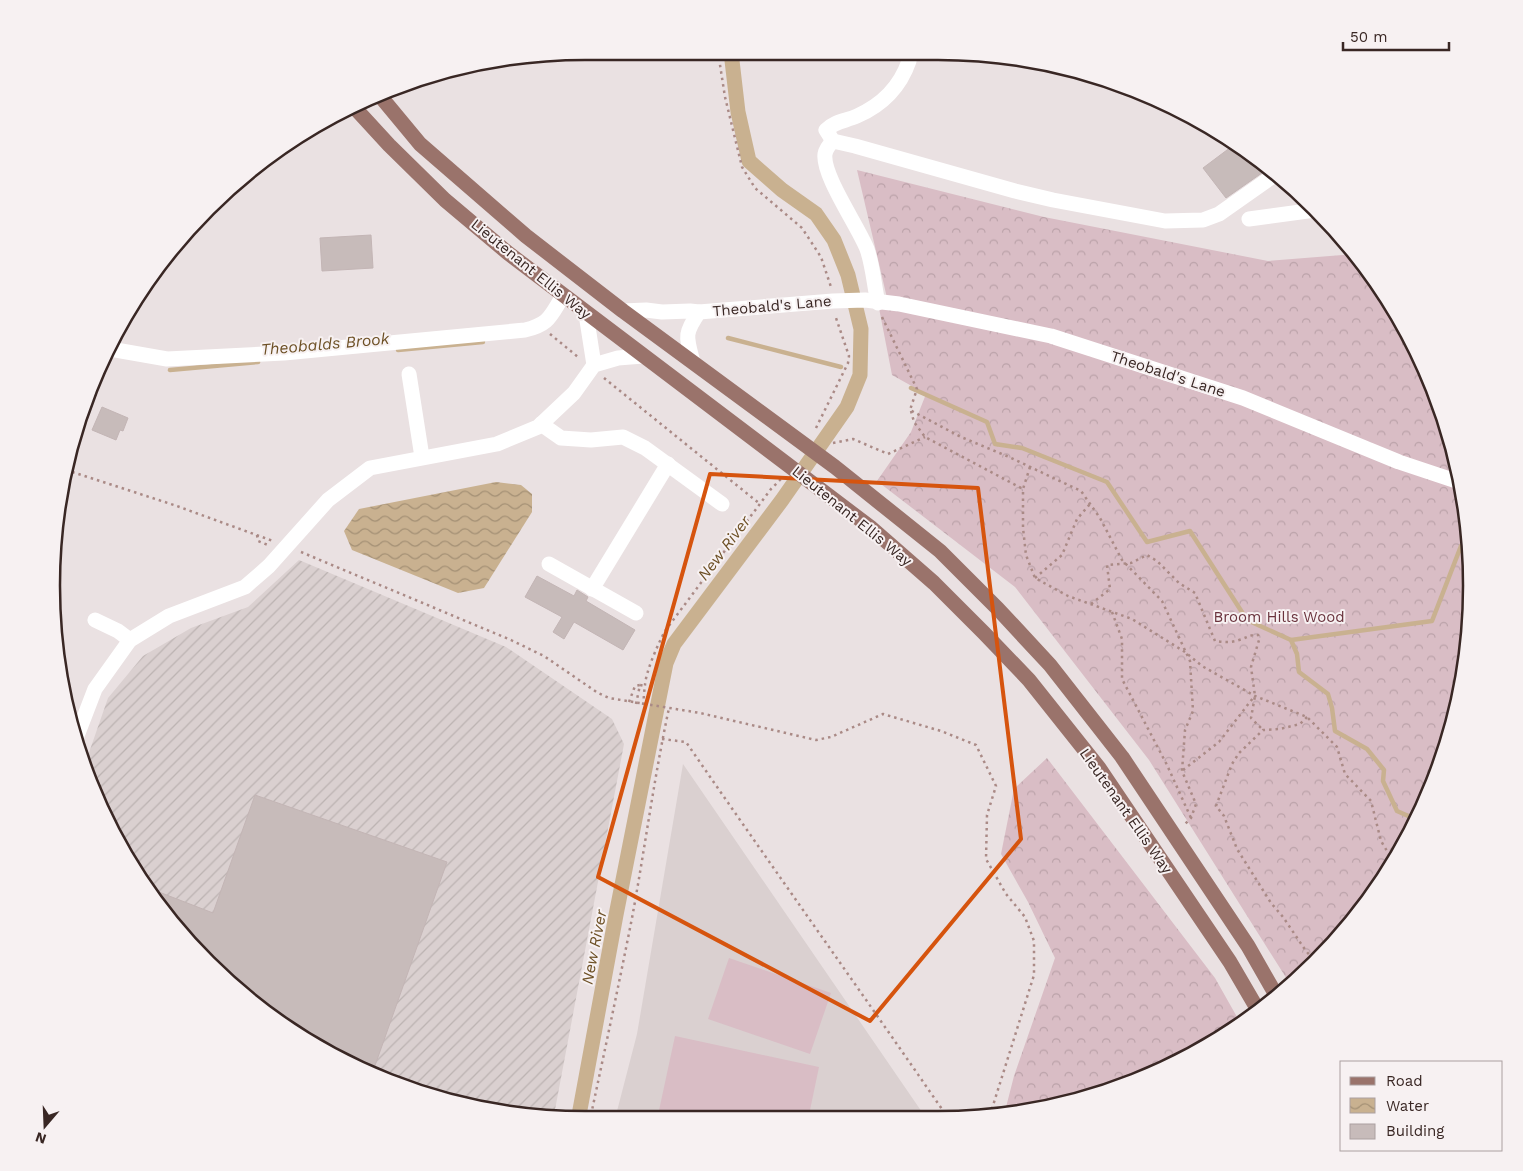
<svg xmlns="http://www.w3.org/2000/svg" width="1523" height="1171" font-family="'Work Sans',sans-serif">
  <defs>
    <pattern id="industrial-furrows" width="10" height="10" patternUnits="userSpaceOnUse" patternTransform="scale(1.25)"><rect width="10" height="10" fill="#dad0d0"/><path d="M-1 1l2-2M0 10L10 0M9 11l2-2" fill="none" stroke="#bcb3b2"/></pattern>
    <pattern id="forest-crowns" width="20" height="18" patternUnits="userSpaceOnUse" patternTransform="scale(1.25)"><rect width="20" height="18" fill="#d9bdc5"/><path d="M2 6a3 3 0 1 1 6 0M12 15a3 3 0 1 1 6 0" fill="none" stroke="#bba2a9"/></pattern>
    <pattern id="water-waves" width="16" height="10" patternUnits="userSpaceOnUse" patternTransform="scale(1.25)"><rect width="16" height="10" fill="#c9b190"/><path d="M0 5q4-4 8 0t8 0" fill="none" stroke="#a49075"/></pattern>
  </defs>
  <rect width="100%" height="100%" fill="#eae1e2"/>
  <polygon fill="#dad0d0" points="683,764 924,1115 616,1115 637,1034"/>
  <polygon fill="url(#industrial-furrows)" points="299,560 506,647 612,719 624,744 554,1115 515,1115 381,1079 289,1030 208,963 141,882 92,790 84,767 108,698 143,656 191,628 248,607"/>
  <g fill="url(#forest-crowns)">
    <polygon points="857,170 1044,217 1268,261 1355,254 1382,289 1431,381 1462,482 1472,586 1461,690 1431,790 1382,883 1315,963 1290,984 1149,760 1015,587 877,481 911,432 926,394 892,375 878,303 887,298"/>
    <polygon points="1047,758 1215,978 1241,1024 1234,1030 1109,1091 1004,1115 1014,1076 1055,958 1028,902 1001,854 1014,789"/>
  </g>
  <g fill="#d9bdc5">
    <polygon points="729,958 831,993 810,1054 708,1019"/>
    <polygon points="675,1036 819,1067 809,1115 658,1115"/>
  </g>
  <polygon fill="url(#water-waves)" points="496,482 521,485 532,494 532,512 484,588 458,593 352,550 344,531 359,509"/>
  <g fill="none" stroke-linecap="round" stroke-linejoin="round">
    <g stroke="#c9b190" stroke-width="4.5">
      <polyline points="728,338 841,367"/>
      <polyline points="398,350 483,342"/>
      <polyline points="170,370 258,362"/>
      <polyline points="911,388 987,422 995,444 1022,448 1107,482 1147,542 1190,531 1247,620 1291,640 1297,654 1299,672 1328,694 1332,708 1335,731 1367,749 1384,770 1383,781 1397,811 1415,819"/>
      <polyline points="1291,640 1432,621 1461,546 1468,547"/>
    </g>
    <polyline stroke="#c9b190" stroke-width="15" points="579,1115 616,915 666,663 674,644 782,500 847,407 860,375 861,329 848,275 834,240 816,214 782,190 749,161 738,112 731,52"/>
  </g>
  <g fill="#c7bbba" stroke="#c3b5b5">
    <polygon points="1235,144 1262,161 1269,168 1226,198 1203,168"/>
    <polygon points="371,235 373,268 322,271 320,238"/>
    <polygon points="102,407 128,418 123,431 120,430 116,440 92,430"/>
    <polygon points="537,576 574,596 577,590 588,597 586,601 635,630 623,650 574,622 564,639 553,632 562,617 525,597"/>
    <polygon points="255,795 447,862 372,1074 289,1030 208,963 146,887 213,913"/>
  </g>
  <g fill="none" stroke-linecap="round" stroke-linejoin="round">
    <g stroke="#aa8a86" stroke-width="2.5" stroke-dasharray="2.5 4" stroke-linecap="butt">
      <polyline points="718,52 725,97 742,167 755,188 802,228 821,257 831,287"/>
      <polyline points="882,317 917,389 910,410 961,437 1009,457 1081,491 1100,518 1122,560 1162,601 1190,661 1193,711 1185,730 1182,771 1196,804 1191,818 1184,825"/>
      <polyline points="550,334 578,357"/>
      <polyline points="604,378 760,504"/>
      <polyline points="911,411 914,422 925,437 1023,489"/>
      <polyline points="816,428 848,363 849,356 835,315"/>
      <polyline points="833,443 853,439 888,454 925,437"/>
      <polyline points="1030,467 1023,489 1023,528 1026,555 1035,578 1068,596 1132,619 1185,652 1202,666 1255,696 1307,717 1337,747 1345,774 1371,801 1381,841 1393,861"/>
      <polyline points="66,470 174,505 273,541"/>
      <polyline points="257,535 258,541 268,545"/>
      <polyline points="301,552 511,640 544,656 598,693 609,698 700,713 816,740 831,737 883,714 941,731 976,745 996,786 987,815 986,859 1006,894 1025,917 1034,941 1034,975 990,1115"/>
      <polyline points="1035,578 1062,555 1077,519 1090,504"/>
      <path d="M1091,604L1110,589L1107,565L1131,563L1147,555L1157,561L1179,583L1195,593L1215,641C1223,642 1231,643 1239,640C1246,638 1251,634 1258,635L1259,640L1251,667L1255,696L1251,718L1263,730"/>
      <polyline points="1112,612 1122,639 1122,679 1167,765 1191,818"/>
      <polyline points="629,702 635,686 640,685"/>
      <polyline points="636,704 640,685 645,686"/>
      <path d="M643,705C644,698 644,691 645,685C646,671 658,644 665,631L771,489L782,478"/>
      <polyline points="1307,717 1300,724 1280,729 1263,730 1239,753 1232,764 1216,806 1224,816 1237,849 1271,903 1283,917 1306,951 1316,962"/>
      <path d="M662,739L686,742C772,867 860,990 946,1115"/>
      <polyline points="1183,770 1219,742 1253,698"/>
      <path d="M591,1115C605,1049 619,984 632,918C645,848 654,778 669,708"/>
    </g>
    <g stroke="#fff" stroke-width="15">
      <path d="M909,61C900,87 882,105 857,116C846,121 835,121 826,130L833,141L855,146L1015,191L1053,200L1165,221L1203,220L1219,214L1276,174"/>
      <path d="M833,141C830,144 826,148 825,154C822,175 858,226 867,249C873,266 874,285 878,303"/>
      <polyline points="1249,219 1315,210"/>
      <polyline points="623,311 646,310 662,312 690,311 699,312 833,301 865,300 899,304 1051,336 1243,398 1399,462 1462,483"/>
      <polyline points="586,314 594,365"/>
      <path d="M110,349L167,359L284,353L525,330C550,324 550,316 563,296"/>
      <path d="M693,362C686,336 684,334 699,312"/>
      <polyline points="409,374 422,457"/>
      <polyline points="541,424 561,438 591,440 623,437 645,448 722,504"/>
      <polyline points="549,564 636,613"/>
      <polyline points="592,589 668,464"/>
      <polyline points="95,620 118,631 130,640"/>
      <polyline points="75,741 95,689 130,640 169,616 245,587 269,566 328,500 370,468 497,444 538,427 574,393 594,365 618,358 643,356"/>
    </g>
    <g stroke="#9a736b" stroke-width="15">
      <polyline points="381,97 420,144 526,236 623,311 835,467 940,551 998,609 1050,665 1122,757 1248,946 1276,995"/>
      <polyline points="355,108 389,145 445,200 508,253 870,527 934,583 984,633 1029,680 1099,768 1230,962 1258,1010"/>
    </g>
  </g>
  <path fill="none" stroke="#d6540e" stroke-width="4" stroke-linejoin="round" d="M710,474L978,488L1021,839L870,1021L598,877Z"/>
  <g text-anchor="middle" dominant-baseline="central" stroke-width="4" stroke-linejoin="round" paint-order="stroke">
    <g font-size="15" fill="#392724" stroke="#f7f1f2">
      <text transform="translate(531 269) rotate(39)">Lieutenant Ellis Way</text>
      <text transform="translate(772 306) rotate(-5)">Theobald's Lane</text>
      <text transform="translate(1168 374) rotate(18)">Theobald's Lane</text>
      <text transform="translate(852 516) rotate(39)">Lieutenant Ellis Way</text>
      <text transform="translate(1126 811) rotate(55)">Lieutenant Ellis Way</text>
    </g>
    <g font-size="15" fill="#6a333d" stroke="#f7f1f2">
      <text x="1279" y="617">Broom Hills Wood</text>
    </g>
    <g font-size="16" font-style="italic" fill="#6d5025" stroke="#f7f1f2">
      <text transform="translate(325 344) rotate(-5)">Theobalds Brook</text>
      <text transform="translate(724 548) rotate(-53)">New River</text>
      <text transform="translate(594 947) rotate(-79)">New River</text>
    </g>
  </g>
  <path d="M0 0H1523V1171H0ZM585 60H938A525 525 0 0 1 1463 585V586A525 525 0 0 1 938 1111H585A525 525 0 0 1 60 586V585A525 525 0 0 1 585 60Z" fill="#f7f1f2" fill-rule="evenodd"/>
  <path fill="none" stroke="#392724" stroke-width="2.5" d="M585 60H938A525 525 0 0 1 1463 585V586A525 525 0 0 1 938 1111H585A525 525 0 0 1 60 586V585A525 525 0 0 1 585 60Z"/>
  <rect x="1340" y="1061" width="162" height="90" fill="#f7f1f2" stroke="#aba0a0"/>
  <rect x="1350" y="1077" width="25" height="8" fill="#9a736b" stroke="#aba0a0"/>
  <text x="1386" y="1086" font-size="15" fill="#392724">Road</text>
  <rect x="1350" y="1098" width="25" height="15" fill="url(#water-waves)" stroke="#aba0a0"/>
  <text x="1386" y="1111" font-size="15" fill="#392724">Water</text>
  <rect x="1350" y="1124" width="25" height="15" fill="#c7bbba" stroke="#aba0a0"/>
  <text x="1386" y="1136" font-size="15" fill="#392724">Building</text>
  <g transform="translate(45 1126) rotate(199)" stroke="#f7f1f2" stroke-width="4" paint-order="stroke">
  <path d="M0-4L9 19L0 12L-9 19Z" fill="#392724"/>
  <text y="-8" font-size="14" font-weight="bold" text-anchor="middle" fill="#392724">N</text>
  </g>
  <path d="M1343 42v8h106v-8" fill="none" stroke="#392724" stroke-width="2.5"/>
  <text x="1350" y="42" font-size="15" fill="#392724" stroke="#f7f1f2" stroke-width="4" paint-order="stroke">50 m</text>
</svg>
